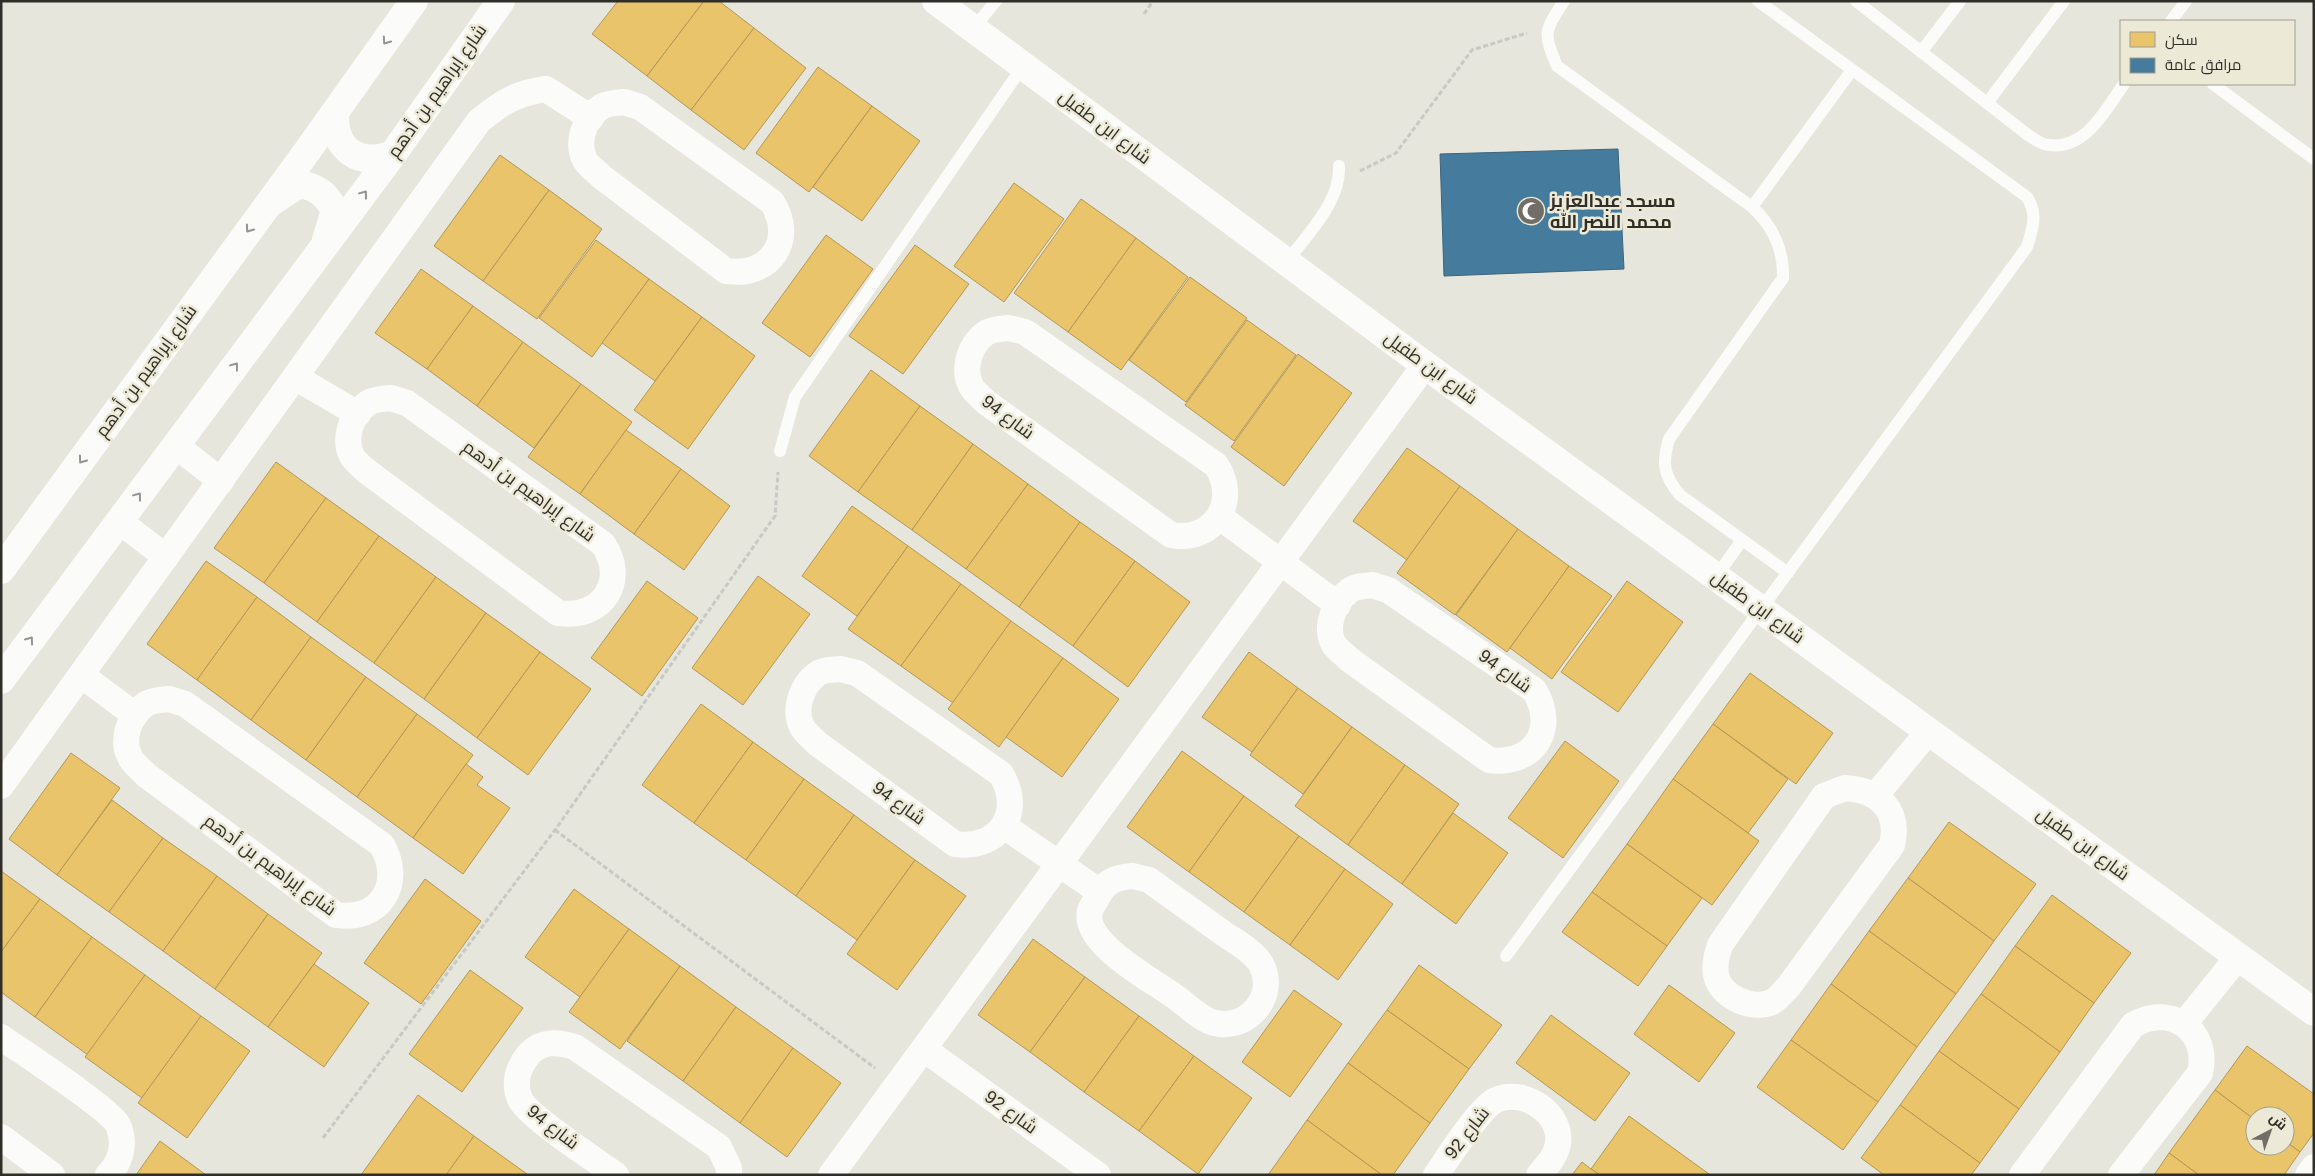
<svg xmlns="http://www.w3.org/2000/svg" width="2315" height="1176" font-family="Helvetica,Cairo,sans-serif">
  <rect width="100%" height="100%" fill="#e7e6dc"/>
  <g fill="#e9c46a" stroke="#b29756">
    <polygon points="618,1 704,1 647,76 592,34"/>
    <polygon points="704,1 719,1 754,28 691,110 647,76"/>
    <polygon points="754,28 806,68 744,150 691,110"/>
    <polygon points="818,67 872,106 809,192 756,153"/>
    <polygon points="872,106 920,141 862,221 813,187"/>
    <polygon points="500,155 549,190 483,281 434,246"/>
    <polygon points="1014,183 1064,219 1004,302 954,266"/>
    <polygon points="549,190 602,229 537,319 483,281"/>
    <polygon points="1081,199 1136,238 1068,332 1014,293"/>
    <polygon points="826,235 873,269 810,357 762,323"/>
    <polygon points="1136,238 1188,277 1121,370 1068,332"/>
    <polygon points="596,240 649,279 592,357 539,318"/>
    <polygon points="915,245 969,284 903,374 849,336"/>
    <polygon points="421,269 473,306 427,369 375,333"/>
    <polygon points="1190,277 1247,318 1186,402 1129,360"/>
    <polygon points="649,279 702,317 655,381 602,343"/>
    <polygon points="473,306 523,342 477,406 427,369"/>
    <polygon points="702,317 755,356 688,449 634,410"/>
    <polygon points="1247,320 1296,355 1234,441 1185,405"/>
    <polygon points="523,342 581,384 534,448 477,406"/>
    <polygon points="1298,354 1352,393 1284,486 1231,447"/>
    <polygon points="871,370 920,406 858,492 809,456"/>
    <polygon points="581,384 632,422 580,494 528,457"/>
    <polygon points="920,406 973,444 912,530 858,492"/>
    <polygon points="626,430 681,469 634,534 580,494"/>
    <polygon points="973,444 1028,484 966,569 912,530"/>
    <polygon points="1407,448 1460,486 1407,560 1353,521"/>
    <polygon points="276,462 326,498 264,583 214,548"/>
    <polygon points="681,469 730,506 684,570 634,534"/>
    <polygon points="1028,484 1080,522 1019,607 966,569"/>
    <polygon points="1460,486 1518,529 1455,615 1397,573"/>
    <polygon points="326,498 379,536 317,622 264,583"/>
    <polygon points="852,506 908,546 857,616 802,576"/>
    <polygon points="1080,522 1135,561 1073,646 1019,607"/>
    <polygon points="1518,529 1569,566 1507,652 1456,615"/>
    <polygon points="379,536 436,577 374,663 317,622"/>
    <polygon points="908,546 961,584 901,666 848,629"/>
    <polygon points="206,561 257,597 197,680 147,644"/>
    <polygon points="1135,561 1190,602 1128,687 1073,646"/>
    <polygon points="1569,566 1612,596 1552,679 1510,648"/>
    <polygon points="758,576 810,614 743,705 692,668"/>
    <polygon points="436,577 486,613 424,699 374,663"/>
    <polygon points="647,581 698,618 642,696 591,658"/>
    <polygon points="1627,581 1683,622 1618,712 1561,672"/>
    <polygon points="961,584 1011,621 953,703 901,666"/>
    <polygon points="257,597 311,637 251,720 197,680"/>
    <polygon points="486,613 540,652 477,738 424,699"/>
    <polygon points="1011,621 1063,658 999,747 948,709"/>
    <polygon points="311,637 366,677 306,760 251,720"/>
    <polygon points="540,652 591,689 528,775 477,738"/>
    <polygon points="1249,652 1298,688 1252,752 1202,717"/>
    <polygon points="1063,658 1119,699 1062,777 1006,737"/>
    <polygon points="1750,673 1833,733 1796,784 1713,724"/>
    <polygon points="366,677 417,714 357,797 306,760"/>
    <polygon points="1298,688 1352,727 1303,794 1250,755"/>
    <polygon points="701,704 753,742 694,823 642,785"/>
    <polygon points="417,714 473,755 413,838 357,797"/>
    <polygon points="1713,724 1788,779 1748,833 1673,779"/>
    <polygon points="1352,727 1405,765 1348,845 1295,806"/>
    <polygon points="1565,741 1619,781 1563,858 1508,818"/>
    <polygon points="753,742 804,779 746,860 694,823"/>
    <polygon points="1182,751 1244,796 1189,872 1127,827"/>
    <polygon points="71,753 120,788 57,875 9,839"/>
    <polygon points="466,764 483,777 477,785 510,808 463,874 413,838"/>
    <polygon points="1405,765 1459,804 1402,884 1348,845"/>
    <polygon points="804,779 854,815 796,896 746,860"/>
    <polygon points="1673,779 1759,841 1712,905 1627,844"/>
    <polygon points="1244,796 1299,836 1244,912 1189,872"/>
    <polygon points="112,800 163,838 109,912 57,875"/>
    <polygon points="1453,813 1508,853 1456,924 1402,884"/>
    <polygon points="854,815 915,860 857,940 796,896"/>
    <polygon points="1949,822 2036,884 1994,941 1908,878"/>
    <polygon points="1299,836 1345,869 1290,945 1244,912"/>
    <polygon points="163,838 217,876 163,951 109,912"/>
    <polygon points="1627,844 1702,898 1667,946 1592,892"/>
    <polygon points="915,860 966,896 897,990 847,954"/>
    <polygon points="1345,869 1393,904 1338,980 1290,945"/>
    <polygon points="1,871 40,899 1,952"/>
    <polygon points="217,876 268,914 215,989 163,951"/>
    <polygon points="1908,878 1994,941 1956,994 1869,931"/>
    <polygon points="425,879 481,921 421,1004 364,963"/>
    <polygon points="574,889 629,929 580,997 525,957"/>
    <polygon points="1592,892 1667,946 1638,986 1562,932"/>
    <polygon points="2052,895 2131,953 2094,1003 2015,946"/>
    <polygon points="40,899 92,937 35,1017 1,992 1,952"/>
    <polygon points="268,914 322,953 268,1027 215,989"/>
    <polygon points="629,929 680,966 620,1049 569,1012"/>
    <polygon points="1869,931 1956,994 1917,1047 1831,984"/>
    <polygon points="92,937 145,975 88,1055 35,1017"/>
    <polygon points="1033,939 1085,977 1030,1052 978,1015"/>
    <polygon points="2015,946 2094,1003 2060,1052 1981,994"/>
    <polygon points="314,964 369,1003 324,1067 268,1027"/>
    <polygon points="1419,965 1502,1025 1469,1069 1387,1010"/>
    <polygon points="680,966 736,1007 683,1081 627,1041"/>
    <polygon points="470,970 523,1008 462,1092 409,1054"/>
    <polygon points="145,975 201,1016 142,1098 85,1057"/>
    <polygon points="1085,977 1139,1016 1084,1092 1030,1052"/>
    <polygon points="1831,984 1917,1047 1878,1102 1791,1040"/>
    <polygon points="1669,985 1735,1033 1699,1082 1634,1034"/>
    <polygon points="1294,990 1342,1024 1290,1097 1242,1062"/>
    <polygon points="1981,994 2060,1052 2019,1109 1939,1051"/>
    <polygon points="736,1007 793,1048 740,1123 683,1081"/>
    <polygon points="1387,1010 1469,1069 1430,1123 1348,1063"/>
    <polygon points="1551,1015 1630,1073 1595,1121 1516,1063"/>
    <polygon points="201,1016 250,1051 187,1138 138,1103"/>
    <polygon points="1139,1016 1194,1056 1139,1131 1084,1092"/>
    <polygon points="1791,1040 1878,1102 1843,1150 1757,1087"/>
    <polygon points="2247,1046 2314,1094 2314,1133 2300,1152 2285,1141 2285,1116 2255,1116 2255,1120 2215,1090"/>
    <polygon points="793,1048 841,1083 787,1157 740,1123"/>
    <polygon points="1939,1051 2019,1109 1980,1163 1900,1105"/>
    <polygon points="1194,1056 1252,1098 1198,1174 1139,1131"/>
    <polygon points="1348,1063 1430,1123 1393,1175 1382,1175 1307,1120"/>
    <polygon points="2215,1090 2255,1120 2255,1146 2285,1146 2285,1141 2300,1152 2284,1175 2199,1175 2169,1153"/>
    <polygon points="418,1095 474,1136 446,1175 361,1175"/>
    <polygon points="1900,1105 1980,1163 1971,1175 1884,1175 1861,1158"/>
    <polygon points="1629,1116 1709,1174 1708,1175 1600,1175 1591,1169"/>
    <polygon points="1307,1120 1382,1175 1268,1175"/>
    <polygon points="474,1136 527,1174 527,1175 446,1175"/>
    <polygon points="160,1141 206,1175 136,1175"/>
    <polygon points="2169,1153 2199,1175 2154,1175"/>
    <polygon points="1582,1162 1591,1169 1600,1175 1572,1175"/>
  </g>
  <polygon fill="#457b9d" stroke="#3f647a" points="1618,149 1624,269 1444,276 1440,154"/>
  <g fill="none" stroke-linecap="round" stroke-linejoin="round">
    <g stroke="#c8c8c5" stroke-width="3" stroke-dasharray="5 2.5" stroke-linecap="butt">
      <polyline points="1144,14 1153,1"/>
      <polyline points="1360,171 1396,153 1472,50 1527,33"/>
      <polyline points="555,830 875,1068"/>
      <polyline points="323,1138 555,830 775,516 778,472"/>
    </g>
    <g stroke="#fbfbfa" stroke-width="12">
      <path d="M1564,1C1544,32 1543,32 1557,66L1752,207C1773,226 1784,251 1783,278L1669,439C1662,463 1663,475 1680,495L1788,573"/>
      <path d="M1856,1L2028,135C2034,139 2042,145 2049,145C2086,150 2106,109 2124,84"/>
      <polyline points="2171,21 2186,1"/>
      <polyline points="973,29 996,1"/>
      <polyline points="1921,52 1960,1"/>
      <polyline points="2213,84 2314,159"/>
      <polyline points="1987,103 2064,1"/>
      <polyline points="1752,207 1852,70"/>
      <path d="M1287,262C1307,234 1341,202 1339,166"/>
      <polyline points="780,451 795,397 1023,66"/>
      <polyline points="1716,577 1742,540"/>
      <path d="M1506,956L2027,247C2033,227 2038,215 2027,197L1758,1"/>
    </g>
    <g stroke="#fbfbfa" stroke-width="26">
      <path d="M624,102L640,107L772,202C796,240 770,278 726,271L602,177C597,172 588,166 585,160C576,143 584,118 601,107C607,103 616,103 624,102Z"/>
      <path d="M1009,328L1025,332L1216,465C1240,501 1214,543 1171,535L987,403C982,398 974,392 971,386C962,368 970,344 986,333C992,329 1001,329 1009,328Z"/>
      <polyline points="295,377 358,414"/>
      <path d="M391,398L407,403L603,544C628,581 602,620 558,613L369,473C363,468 355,462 352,456C343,439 351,414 368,403C374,399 383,399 391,398Z"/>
      <polyline points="175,445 221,481"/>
      <polyline points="1220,517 1338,605"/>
      <polyline points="119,521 166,557"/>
      <path d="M1372,585L1388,590L1534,690C1558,729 1534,766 1489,760L1350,660C1345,655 1337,650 1333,643C1325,626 1334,602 1349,591C1355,586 1364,586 1372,585Z"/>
      <path d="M840,669L857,673L1001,774C1024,812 1000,850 955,844L818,744C813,739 805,733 802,727C793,709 802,685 817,674C824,669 833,670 840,669Z"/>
      <polyline points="81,675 135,715"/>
      <path d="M169,699L185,704L382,845C404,884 380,922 336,915L146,775C141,769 133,764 130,757C121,740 129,715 146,704C152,700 161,700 169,699Z"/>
      <path d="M1,786L479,121C502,102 517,93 546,89L591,118"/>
      <path d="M1845,788C1879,790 1900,810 1892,845L1789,986C1784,991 1778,999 1772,1002C1753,1011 1720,997 1716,975C1714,964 1717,955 1720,945L1824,796Z"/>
      <polyline points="1876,795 1928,732"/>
      <polyline points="1004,826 1100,892"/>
      <path d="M1133,876L1149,880C1174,898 1199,916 1223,933C1236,942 1253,951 1261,964C1278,995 1248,1031 1215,1023C1201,1020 1186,1004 1174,996C1152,980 1082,943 1090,911C1091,907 1095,902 1097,898C1105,881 1116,877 1133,876Z"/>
      <polyline points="2184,1024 2238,957"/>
      <path d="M1,1037C22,1052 110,1109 118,1125C126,1143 121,1162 108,1175"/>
      <polyline points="924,1049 1098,1175"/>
      <polyline points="1,1137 52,1175"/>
      <path d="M616,1175C597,1161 527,1116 520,1099C513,1083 518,1067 529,1054C542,1040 558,1042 575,1047L719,1147L729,1168V1175"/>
      <polyline points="831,1175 1425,365"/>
      <path d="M1436,1175C1448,1158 1480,1107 1496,1100C1526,1086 1571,1119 1555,1153C1552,1161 1544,1168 1539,1175"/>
      <path d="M2022,1175L2133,1025C2170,1003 2210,1030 2200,1073L2121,1175"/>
      <polyline points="2308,1175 2314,1167"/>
    </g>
    <g stroke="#fbfbfa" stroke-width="28">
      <polyline points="936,1 1425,365 2314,1012"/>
      <path d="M335,113C334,150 358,167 393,154"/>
      <path d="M273,201L299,184C318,187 325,194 335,210L326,240"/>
      <polyline points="1,570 308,150 414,1"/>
      <polyline points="1,680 393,154 501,1"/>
    </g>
  </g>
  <defs><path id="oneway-chevron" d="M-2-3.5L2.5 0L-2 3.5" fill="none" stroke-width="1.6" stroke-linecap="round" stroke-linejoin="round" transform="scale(1.25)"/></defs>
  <g stroke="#969491">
    <use href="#oneway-chevron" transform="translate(386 41) rotate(125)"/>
    <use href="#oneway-chevron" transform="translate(364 194) rotate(-53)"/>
    <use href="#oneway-chevron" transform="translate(249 229) rotate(126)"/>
    <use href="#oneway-chevron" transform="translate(235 366) rotate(-53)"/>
    <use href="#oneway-chevron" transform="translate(82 460) rotate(126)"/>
    <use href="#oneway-chevron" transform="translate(138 496) rotate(-53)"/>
    <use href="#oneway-chevron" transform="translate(30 640) rotate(-54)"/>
  </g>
  <defs>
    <g id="mosque-disc" transform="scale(1.4375)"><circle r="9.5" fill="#706e67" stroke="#ece9d7"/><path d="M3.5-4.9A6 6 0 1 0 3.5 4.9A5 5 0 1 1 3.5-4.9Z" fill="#fff"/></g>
  </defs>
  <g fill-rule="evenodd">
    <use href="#mosque-disc" x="1531" y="211"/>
  </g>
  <g text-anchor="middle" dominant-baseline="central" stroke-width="5" stroke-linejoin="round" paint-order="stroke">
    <g font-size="18" fill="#302e28" stroke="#ece9d7">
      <text transform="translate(437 91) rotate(-55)">شارع إبراهيم بن أدهم</text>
      <text transform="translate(1105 127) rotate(37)">شارع ابن طفيل</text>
      <text transform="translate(1431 368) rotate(36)">شارع ابن طفيل</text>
      <text transform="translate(146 371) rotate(-54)">شارع إبراهيم بن أدهم</text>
      <text transform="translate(1008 417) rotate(37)">شارع 94</text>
      <text transform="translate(529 491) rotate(36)">شارع إبراهيم بن أدهم</text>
      <text transform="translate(1758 607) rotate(36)">شارع ابن طفيل</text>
      <text transform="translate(1505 671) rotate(36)">شارع 94</text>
      <text transform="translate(899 803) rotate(36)">شارع 94</text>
      <text transform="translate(2083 844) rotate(36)">شارع ابن طفيل</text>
      <text transform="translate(270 865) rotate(36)">شارع إبراهيم بن أدهم</text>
      <text transform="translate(1011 1112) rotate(36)">شارع 92</text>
      <text transform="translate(553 1127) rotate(38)">شارع 94</text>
      <text transform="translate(1467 1133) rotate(-52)">شارع 92</text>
    </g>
    <g font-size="18" font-weight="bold" fill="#302e28" stroke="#ece9d7" text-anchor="start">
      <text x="1550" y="201">مسجد عبدالعزيز<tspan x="1550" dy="21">محمد النصر الله</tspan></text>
    </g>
  </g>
  <rect width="2315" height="1176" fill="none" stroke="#302e28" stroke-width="5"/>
  <rect x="2120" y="20" width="175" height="65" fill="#ece9d7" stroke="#a19e91"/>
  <rect x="2130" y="32" width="25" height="15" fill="#e9c46a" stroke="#a19e91"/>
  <text x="2165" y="45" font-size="15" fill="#302e28">سكن</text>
  <rect x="2130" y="58" width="25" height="15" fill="#457b9d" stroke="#a19e91"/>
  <text x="2165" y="70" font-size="15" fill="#302e28">مرافق عامة</text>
  <g transform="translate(2270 1131) rotate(41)"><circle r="24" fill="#ece9d7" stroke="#a19e91"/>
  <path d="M0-4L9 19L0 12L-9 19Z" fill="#706e67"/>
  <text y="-8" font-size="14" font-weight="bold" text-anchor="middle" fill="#302e28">ش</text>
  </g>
</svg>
